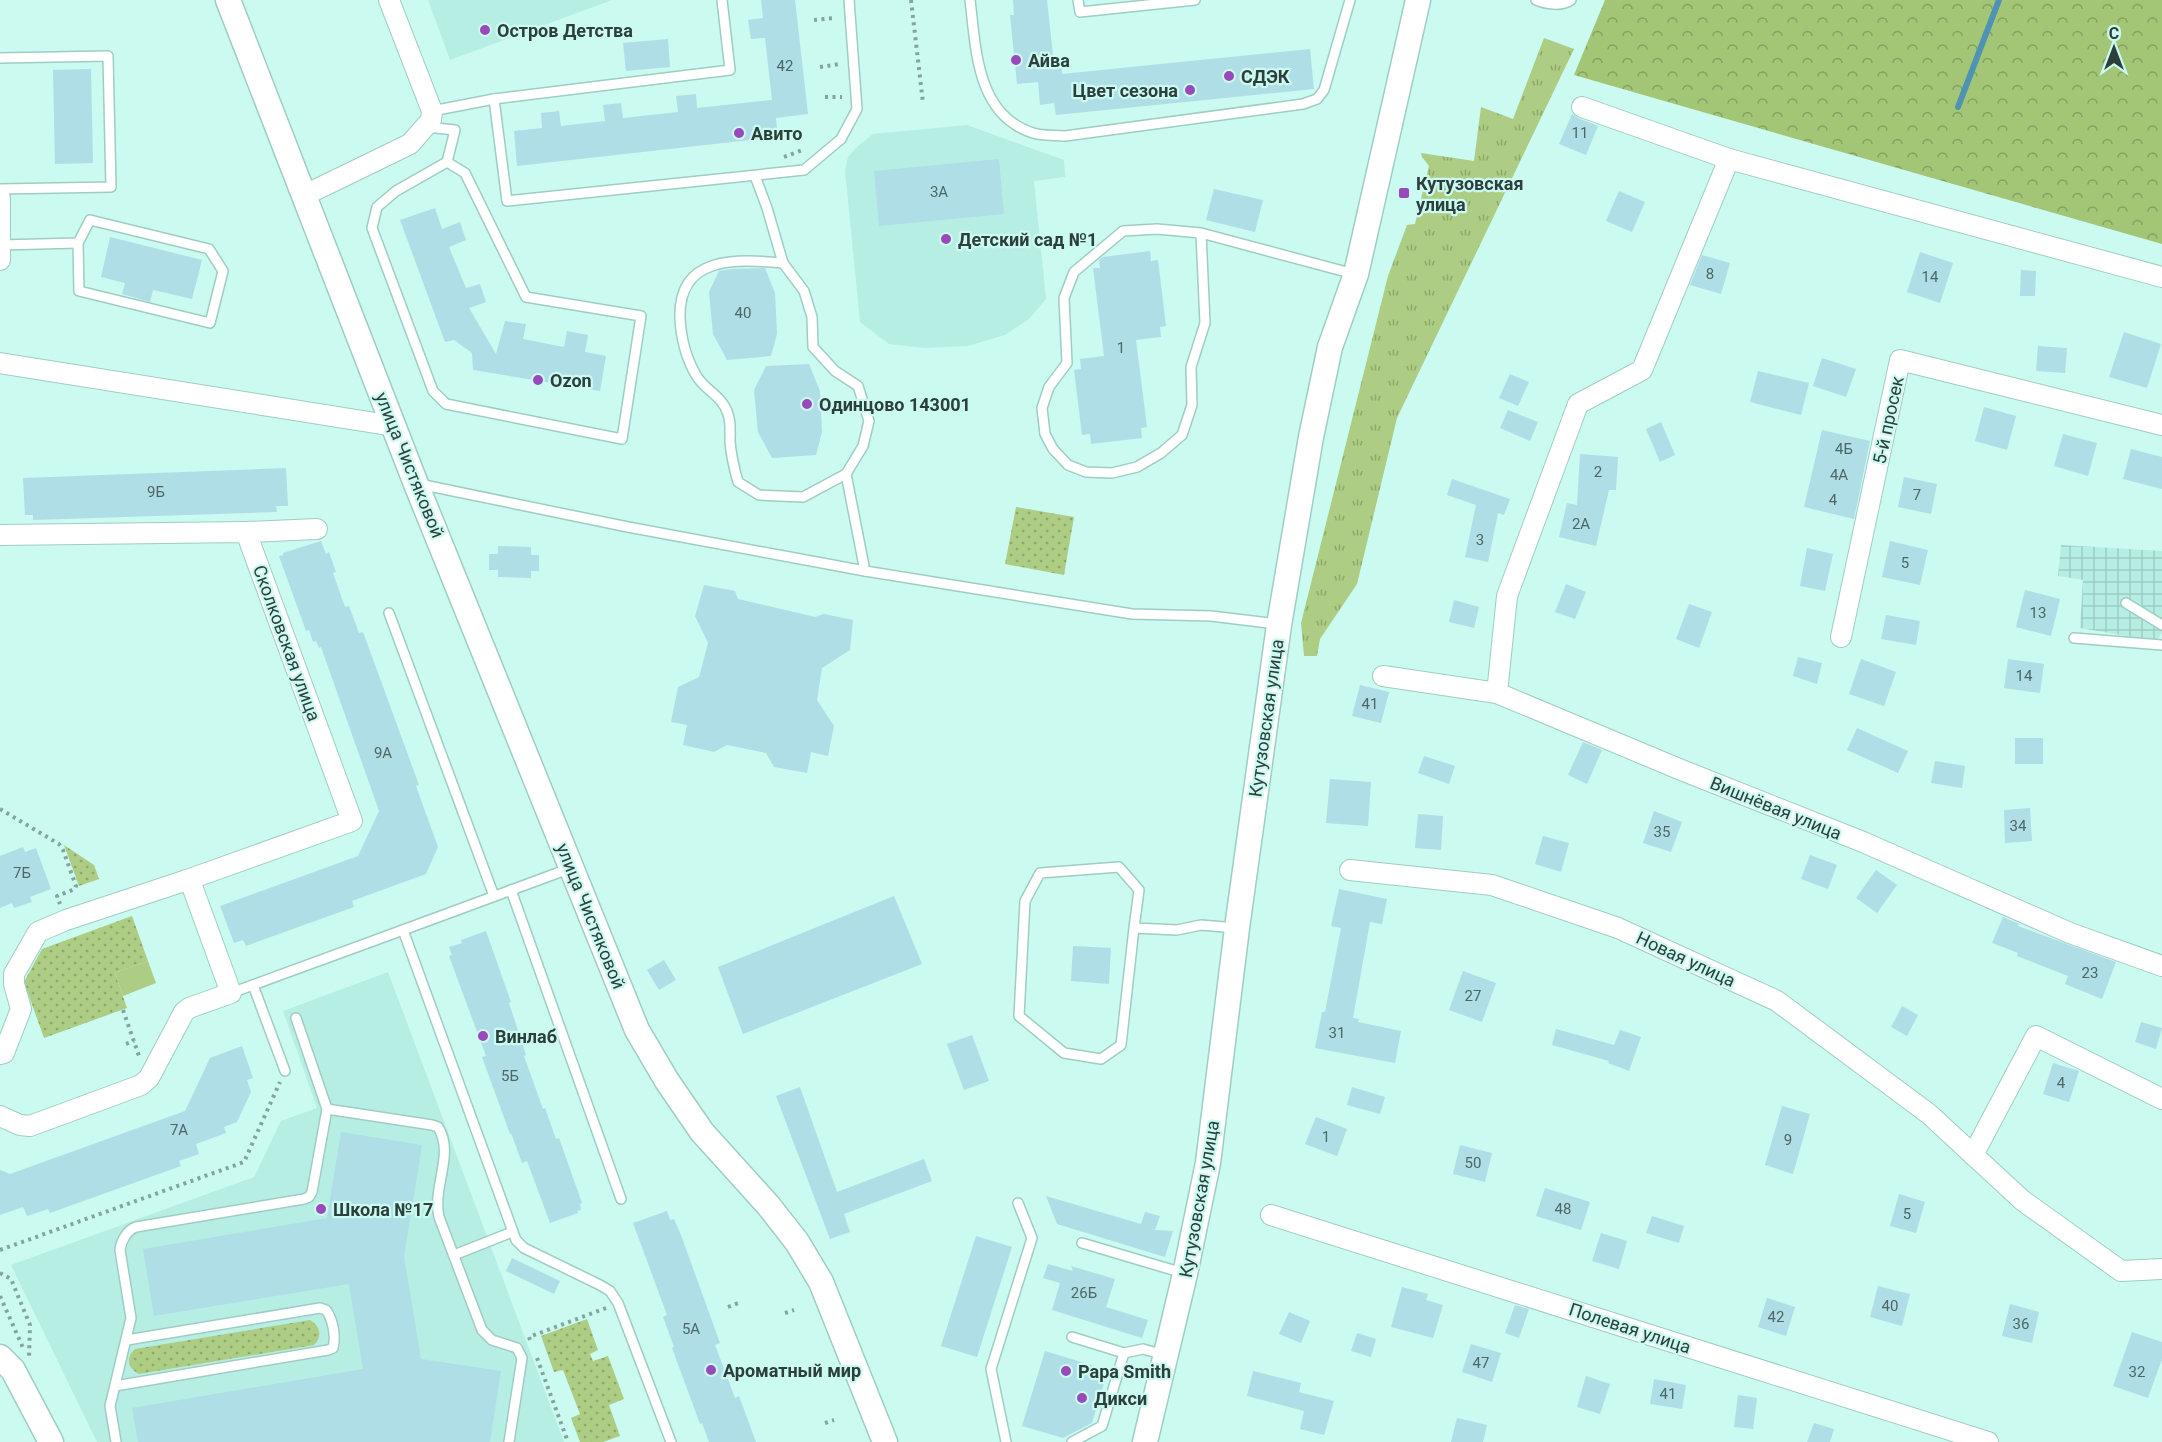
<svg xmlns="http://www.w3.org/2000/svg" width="2162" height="1442" font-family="Roboto,sans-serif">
  <defs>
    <pattern id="industrial-grid" width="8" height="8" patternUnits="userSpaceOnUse" patternTransform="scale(1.5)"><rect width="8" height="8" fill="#b6eee4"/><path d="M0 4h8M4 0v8" fill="none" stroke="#9dcdc4"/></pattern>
    <pattern id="grass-tufts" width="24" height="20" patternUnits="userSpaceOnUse" patternTransform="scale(1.5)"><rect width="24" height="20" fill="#accd83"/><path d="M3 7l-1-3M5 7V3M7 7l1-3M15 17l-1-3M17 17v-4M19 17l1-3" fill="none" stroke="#8ca86c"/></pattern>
    <pattern id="forest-crowns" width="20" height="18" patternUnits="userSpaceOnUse" patternTransform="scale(1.5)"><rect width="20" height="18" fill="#a2c576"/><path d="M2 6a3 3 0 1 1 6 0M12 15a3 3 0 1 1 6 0" fill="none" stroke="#84a162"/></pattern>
    <pattern id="park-dots" width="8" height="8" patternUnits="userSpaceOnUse" patternTransform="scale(1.5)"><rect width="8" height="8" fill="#accd83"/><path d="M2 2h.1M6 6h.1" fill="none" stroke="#8ca86c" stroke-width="1.8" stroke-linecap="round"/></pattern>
  </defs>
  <rect width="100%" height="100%" fill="#cbfaf1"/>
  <g fill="#b6eee4">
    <polygon points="428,0 612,0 450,60"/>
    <polygon points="967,125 1064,160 1065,177 1034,181 1046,299 1029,319 1005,335 968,346 925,348 889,344 860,322 845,170 848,157 858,146 873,134"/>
    <polygon points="388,972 564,1442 97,1442 11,1265 254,1177 281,1121 317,1108 283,1011"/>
  </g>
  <polygon fill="url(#industrial-grid)" points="2061,545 2162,551 2162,633 2156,641 2080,628 2083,580 2058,576"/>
  <polygon fill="url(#grass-tufts)" points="1544,38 1574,49 1397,418 1357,584 1320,639 1317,656 1304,656 1301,623 1388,276 1407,225 1415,224 1429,166 1422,157 1421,153 1474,161 1481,107 1513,119"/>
  <polygon fill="url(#forest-crowns)" points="1605,0 2162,0 2162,244 1574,75"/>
  <g fill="url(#park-dots)">
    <polygon points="1016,507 1074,517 1064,575 1005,564"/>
    <polygon points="64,845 94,865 99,879 79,886"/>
    <polygon points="132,916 148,961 115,973 127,1008 44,1038 24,982 42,949"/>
    <polygon points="587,1319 598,1350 590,1354 593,1361 608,1356 624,1399 609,1405 620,1436 603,1442 580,1442 571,1418 580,1414 563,1370 554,1372 541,1336"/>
    <path d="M310,1320C320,1326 323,1336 314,1345L139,1374C128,1369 125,1357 135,1349Z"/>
  </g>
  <polygon fill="#accd83" points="148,961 156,983 123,996 115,973"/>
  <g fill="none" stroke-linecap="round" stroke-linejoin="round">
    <polyline stroke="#4e93b4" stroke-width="6" points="1958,107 1999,0"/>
  </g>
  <g fill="#afdee6">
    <polygon points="761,0 795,0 808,114 776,118 778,137 517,166 514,131 542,128 541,113 559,111 561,126 605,121 603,105 621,103 623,118 678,112 676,96 696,94 697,108 772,100 765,38 751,39 748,20 763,18"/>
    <polygon points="1013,0 1047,0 1054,64 1061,63 1062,74 1310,49 1314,89 1056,115 1054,103 1040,105 1038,82 1017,84 1010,15 1014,15"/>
    <polygon points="668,39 670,67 626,71 623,43"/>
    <polygon points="91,69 93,163 55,164 53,70"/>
    <polygon points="1572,114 1578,118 1598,126 1586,155 1559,144"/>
    <polygon points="999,159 1004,214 879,226 874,171"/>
    <polygon points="1214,189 1263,200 1255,232 1206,220"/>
    <polygon points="1619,191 1645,202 1632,232 1606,221"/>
    <polygon points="435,208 442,229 460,222 466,240 449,247 466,288 480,284 486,302 469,308 496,354 505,321 526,324 523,339 564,347 567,331 588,335 585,352 606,356 600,391 473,370 472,353 454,340 445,342 400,220"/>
    <polygon points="110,237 202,260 192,299 153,290 150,302 122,294 125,283 101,277"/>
    <polygon points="1150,251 1151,261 1158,260 1166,326 1160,327 1161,337 1136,340 1147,427 1141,428 1142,438 1091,444 1090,434 1082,435 1074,370 1081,369 1080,359 1104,356 1093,268 1100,268 1099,260 1103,257"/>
    <polygon points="1920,252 1953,263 1940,303 1907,292"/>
    <polygon points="1702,255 1730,263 1721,294 1690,285"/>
    <polygon points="765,268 775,293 777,334 771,356 727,360 713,334 709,292 719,271 731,269"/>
    <polygon points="2021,270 2036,271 2035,296 2020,296"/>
    <polygon points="2124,332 2161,344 2147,388 2109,377"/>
    <polygon points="2038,346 2067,348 2065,373 2036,371"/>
    <polygon points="1822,358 1856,369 1846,397 1813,386"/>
    <polygon points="809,364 820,391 822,432 816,455 772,458 758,432 754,390 766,366"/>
    <polygon points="1758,371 1809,383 1801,415 1750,402"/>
    <polygon points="1510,374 1529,382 1518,406 1499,398"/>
    <polygon points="1984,407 2016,416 2007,450 1975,441"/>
    <polygon points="1508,410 1538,422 1530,441 1500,428"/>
    <polygon points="1661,422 1675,455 1660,462 1646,429"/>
    <polygon points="1822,430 1870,441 1854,519 1804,507"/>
    <polygon points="2063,434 2097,443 2088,476 2054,466"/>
    <polygon points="2131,449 2162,457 2162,489 2123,479"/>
    <polygon points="1580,454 1618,457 1616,490 1609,490 1596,546 1559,537 1567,503 1577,505"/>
    <polygon points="286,468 288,506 276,506 277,512 33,520 33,515 25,515 23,478"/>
    <polygon points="1904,477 1937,484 1931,514 1898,507"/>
    <polygon points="1452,479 1510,499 1504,515 1498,513 1488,562 1465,557 1476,505 1447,495"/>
    <polygon points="321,541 326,554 329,552 336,572 333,573 345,607 349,606 359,633 363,632 419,785 416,786 438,847 426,874 352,901 354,907 246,946 243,940 234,943 220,906 358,856 379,811 321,647 319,648 316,641 313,642 309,630 306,631 279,556 283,555 283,553"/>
    <polygon points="1890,541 1928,550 1920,585 1882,577"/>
    <polygon points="498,546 531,547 531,555 539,555 539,571 531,571 531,578 498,577 498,570 489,570 489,554 498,554"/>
    <polygon points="1807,548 1833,554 1825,591 1800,586"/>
    <polygon points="1566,584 1586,592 1575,619 1555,612"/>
    <polygon points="704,585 735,591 738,599 815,617 824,614 853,620 850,650 822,668 817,700 834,726 828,756 811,752 807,773 774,767 766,753 727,745 714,752 683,745 687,725 671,722 678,687 699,677 708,643 695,616"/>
    <polygon points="2025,590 2060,599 2051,636 2016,627"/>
    <polygon points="1454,600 1479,607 1474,628 1449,622"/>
    <polygon points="1689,604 1712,612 1699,648 1676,639"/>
    <polygon points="1886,615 1920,621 1916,645 1881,639"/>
    <polygon points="1798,657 1822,663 1817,684 1793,676"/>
    <polygon points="1861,659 1896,672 1884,706 1849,694"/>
    <polygon points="2008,659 2044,664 2040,693 2004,688"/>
    <polygon points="1360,685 1389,692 1381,723 1352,716"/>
    <polygon points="1857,728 1908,751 1898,773 1847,750"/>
    <rect x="2015" y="738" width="28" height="26"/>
    <polygon points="1583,742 1602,750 1587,784 1568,775"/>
    <polygon points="1424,756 1455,766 1449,784 1418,773"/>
    <polygon points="1935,761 1965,766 1962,788 1931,783"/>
    <polygon points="1330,779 1371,782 1368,826 1326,823"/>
    <polygon points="2030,808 2032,841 2005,843 2004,810"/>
    <polygon points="1654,811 1682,822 1671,852 1643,843"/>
    <polygon points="1418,814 1443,816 1441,850 1415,848"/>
    <polygon points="1543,836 1569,843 1561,872 1535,864"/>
    <polygon points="23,847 25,852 36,848 51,889 30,897 32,902 14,908 12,903 0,908 0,856"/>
    <polygon points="1810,855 1837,865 1828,889 1801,879"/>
    <polygon points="1876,870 1897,885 1877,913 1856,898"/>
    <polygon points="1339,889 1387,899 1382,924 1370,922 1353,1018 1359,1019 1358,1022 1401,1031 1395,1063 1315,1048 1322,1012 1325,1012 1341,928 1331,926"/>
    <polygon points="894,896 922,964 743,1034 718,967"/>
    <polygon points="2003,917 2019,924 2018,926 2116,962 2102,999 2065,984 2068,976 2017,956 2018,953 1992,943"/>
    <polygon points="486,931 511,1002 509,1003 526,1055 524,1056 543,1109 545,1108 556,1139 559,1138 582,1203 580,1204 581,1210 577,1211 578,1213 550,1223 527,1161 522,1163 511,1133 510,1134 482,1057 486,1056 449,956 452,955 449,947 462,943 461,940"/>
    <polygon points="1073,946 1111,948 1109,984 1071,981"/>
    <polygon points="664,960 676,980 659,990 647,970"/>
    <polygon points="1463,971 1496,983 1482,1022 1449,1010"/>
    <polygon points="1902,1006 1918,1015 1907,1036 1891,1027"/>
    <polygon points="2141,1022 2162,1028 2156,1049 2135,1042"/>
    <polygon points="1556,1029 1614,1045 1620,1030 1641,1037 1629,1071 1608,1063 1609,1061 1552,1045"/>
    <polygon points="972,1035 989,1081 964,1090 947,1044"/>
    <polygon points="242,1046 253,1078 247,1080 251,1092 237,1122 224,1127 226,1133 196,1144 199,1154 179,1161 181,1166 50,1213 48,1209 27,1216 23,1207 0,1215 0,1170 10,1174 185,1111 210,1058"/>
    <polygon points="2053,1063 2079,1071 2069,1102 2043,1094"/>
    <polygon points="800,1087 837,1192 924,1159 932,1181 844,1214 850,1232 830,1239 776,1096"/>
    <polygon points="1352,1087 1385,1097 1380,1114 1347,1105"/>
    <polygon points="1782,1106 1810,1114 1793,1174 1765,1165"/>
    <polygon points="1316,1117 1347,1129 1337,1156 1305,1144"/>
    <polygon points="341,1132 422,1145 404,1257 421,1359 501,1371 490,1442 138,1442 132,1408 363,1369 349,1284 154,1316 143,1249 327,1218"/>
    <polygon points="1460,1145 1492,1153 1485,1182 1453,1174"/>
    <polygon points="1545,1188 1590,1202 1581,1230 1536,1216"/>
    <polygon points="1899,1194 1925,1202 1916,1233 1890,1226"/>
    <polygon points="1046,1196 1141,1224 1145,1212 1160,1216 1155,1230 1173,1231 1165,1257 1057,1224"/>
    <polygon points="667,1211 670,1220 674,1219 681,1235 720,1343 715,1345 735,1398 739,1396 756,1442 709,1442 702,1423 700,1424 672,1348 674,1347 663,1317 667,1315 633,1223"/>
    <polygon points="1652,1216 1684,1226 1679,1243 1646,1233"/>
    <polygon points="1601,1233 1627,1241 1619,1269 1592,1261"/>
    <polygon points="976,1236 1012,1247 977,1357 941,1346"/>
    <polygon points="512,1258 560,1281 554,1294 506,1271"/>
    <polygon points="1048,1264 1073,1271 1071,1266 1115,1279 1106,1307 1148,1320 1142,1338 1052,1310 1060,1283 1043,1278"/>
    <polygon points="1878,1286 1910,1294 1902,1326 1870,1317"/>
    <polygon points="1402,1287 1428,1294 1426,1300 1443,1305 1433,1338 1391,1327"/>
    <polygon points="1767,1298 1795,1307 1786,1336 1758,1327"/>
    <polygon points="2010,1304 2039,1312 2032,1343 2002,1336"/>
    <polygon points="1515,1305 1529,1309 1519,1338 1505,1333"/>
    <polygon points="1289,1312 1310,1321 1301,1343 1279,1334"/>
    <polygon points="2132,1332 2162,1342 2162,1359 2148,1398 2113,1386"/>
    <polygon points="1357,1333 1376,1339 1371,1357 1351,1351"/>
    <polygon points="1471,1344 1501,1353 1492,1382 1462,1372"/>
    <polygon points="1045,1351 1108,1370 1092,1423 1063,1438 1022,1426"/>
    <polygon points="1253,1371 1301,1383 1299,1392 1334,1401 1324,1435 1300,1429 1304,1411 1247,1396"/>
    <polygon points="1586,1376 1610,1384 1600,1414 1577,1407"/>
    <polygon points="1654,1379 1686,1385 1682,1409 1650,1404"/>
    <polygon points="1738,1395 1757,1398 1753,1429 1734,1427"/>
    <polygon points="1457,1418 1487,1425 1483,1442 1451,1442"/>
    <polygon points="1814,1423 1834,1429 1830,1442 1807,1442"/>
  </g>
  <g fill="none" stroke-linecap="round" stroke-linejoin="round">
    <g stroke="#9fcdc4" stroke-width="12">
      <g id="service">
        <path d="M970,0C976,48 976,115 1033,133C1042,136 1055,135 1065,136L1303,104L1317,99L1324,90L1350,0"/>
        <polyline points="1078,0 1080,12 1195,0"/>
        <path d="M1536,0C1545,4 1562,7 1571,0"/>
        <polyline points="0,58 108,56 111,187 0,189"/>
        <polyline points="494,99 507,201 804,170 841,139 857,109 849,0"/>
        <polyline points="432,111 494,99 730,70 722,0"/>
        <polyline points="426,127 455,130 447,162 465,173 526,297 641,316 622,439 446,404 433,391 372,228 377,207 396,191 447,162"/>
        <polyline points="755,176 767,208 783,263 804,291 812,317 813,347 835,371 858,386 869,421 863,446 846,474 865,571"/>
        <polygon points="90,220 209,249 223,271 210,323 79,291 78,243"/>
        <polyline points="1201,233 1205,323 1191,367 1192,405 1182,435 1161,453 1137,467 1112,473 1086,472 1068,465 1053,449 1045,434 1042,408 1049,387 1067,363 1064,298 1074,272 1123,231 1157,229 1201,233 1354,274"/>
        <polyline points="1,245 78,243"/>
        <path d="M783,263C737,259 678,255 680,318C681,338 686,358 696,375C704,390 722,395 728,414C731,422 730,433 730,441C731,456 734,468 738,482L759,495L803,497L846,474"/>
        <polyline points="419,484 628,527 865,571 1132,614 1211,616 1277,624"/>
        <polyline points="2126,603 2162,625"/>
        <polyline points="389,613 494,896"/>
        <polyline points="2074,638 2162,645"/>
        <polyline points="571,868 403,930 516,1240 524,1248 600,1285 610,1291 618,1303 671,1442"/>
        <polyline points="511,890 621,1199"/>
        <polyline points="1134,928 1139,890 1119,867 1040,873 1025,901 1019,1016 1064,1053 1101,1059 1121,1045 1134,928 1177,930 1201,925 1236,928"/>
        <polyline points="253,985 285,1071"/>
        <polyline points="231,993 403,930"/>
        <path d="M327,1109L432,1125L438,1127C455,1154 432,1187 439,1217L482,1330L492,1340L517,1348L522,1358L509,1442"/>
        <polyline points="1082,1243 1183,1273"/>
        <polyline points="454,1255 512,1232"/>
        <polyline points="1072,1337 1124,1353 1143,1349 1164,1355"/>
        <path d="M115,1386L328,1350L333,1348C336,1337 333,1319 326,1310L320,1308L127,1340"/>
        <path d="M116,1442L110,1406L131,1318L120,1250C121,1241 127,1230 136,1227L304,1199L309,1197L312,1192L327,1109L296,1018"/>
        <polyline points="1006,1442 991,1369 1032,1238 1018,1203"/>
        <polyline points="1072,1442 1102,1426 1124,1353"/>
      </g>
    </g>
    <g stroke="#9fcdc4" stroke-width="22">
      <g id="minor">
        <polyline points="1582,107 1729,159 2162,277"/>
        <polyline points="305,195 410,144 431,120 432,111 389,0"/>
        <polyline points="0,198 0,260"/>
        <polyline points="0,363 394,426"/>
        <polyline points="246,532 317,529"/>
        <polyline points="0,535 246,532 352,821 187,880"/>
        <polyline points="1841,637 1900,360 2162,425"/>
        <polyline points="1383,676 1497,693 1679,769 1863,842 2070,933 2162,966"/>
        <polyline points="1497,693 1507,596 1578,404 1642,370 1729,159"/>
        <polyline points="1350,870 1492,885 1618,928 1777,1001 1929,1114 2022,1200 2121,1271 2162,1269"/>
        <polyline points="0,1054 4,1053 21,1009 14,984 14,974 38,932 66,920 187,880 192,886 231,993 189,1008 184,1012 149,1078 141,1085 30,1126 20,1125 0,1116"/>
        <polyline points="1973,1155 2036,1036 2162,1099"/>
        <polyline points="1271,1215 1988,1442"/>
      </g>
    </g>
    <g stroke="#9fcdc4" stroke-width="27">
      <g id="tertiary">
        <polyline points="228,0 416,484 637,1030 667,1081 702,1132 768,1205 797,1242 821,1282 885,1442"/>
        <polyline points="0,1357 13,1370 51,1442"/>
        <polyline points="1145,1442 1185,1274 1208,1163 1237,928 1279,625 1311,437 1330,347 1356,274 1418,0"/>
      </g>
    </g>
    <g stroke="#82a59e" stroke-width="4" stroke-dasharray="3 4.5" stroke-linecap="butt">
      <polyline points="911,0 923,103"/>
      <polyline points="814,20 835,18"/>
      <polyline points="820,67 840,64"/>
      <polyline points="825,97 842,97"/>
      <polyline points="784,157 805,149"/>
      <polyline points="0,809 59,844 63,850 76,886 75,889 57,896 60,904"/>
      <polyline points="123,1010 139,1056"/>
      <polyline points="126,1044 134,1041"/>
      <polyline points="0,1250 244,1162 280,1082"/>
      <polyline points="0,1273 11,1279 30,1325 29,1357"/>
      <polyline points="0,1296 24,1350"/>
      <polyline points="728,1307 741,1302"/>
      <polyline points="785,1313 794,1310"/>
      <polyline points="530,1340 529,1337 606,1308"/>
      <polyline points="537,1358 568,1442"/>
      <polyline points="806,1372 815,1368"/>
      <polyline points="825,1423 834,1420"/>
    </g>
    <use href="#service" stroke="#fff" stroke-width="9"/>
    <use href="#minor" stroke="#fff" stroke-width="20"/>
    <use href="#tertiary" stroke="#fff" stroke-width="24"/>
  </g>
  <g fill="#9849ba" stroke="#cbfaf1" stroke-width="2">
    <circle cx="485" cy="30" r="6"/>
    <circle cx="1016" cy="60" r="6"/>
    <circle cx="1229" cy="76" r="6"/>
    <circle cx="1190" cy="90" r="6"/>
    <circle cx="739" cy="133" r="6"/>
    <rect x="1398" y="187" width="12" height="12" rx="3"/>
    <circle cx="946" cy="239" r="6"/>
    <circle cx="538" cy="380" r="6"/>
    <circle cx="807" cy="404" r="6"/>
    <circle cx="483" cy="1036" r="6"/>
    <circle cx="321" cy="1209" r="6"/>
    <circle cx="711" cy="1370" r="6"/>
    <circle cx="1066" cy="1371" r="6"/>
    <circle cx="1082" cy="1398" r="6"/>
  </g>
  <g text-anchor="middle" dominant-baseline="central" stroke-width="4.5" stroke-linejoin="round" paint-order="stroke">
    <g font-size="15" fill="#4d6766">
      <text x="785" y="66">42</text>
      <text x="1580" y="133">11</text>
      <text x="939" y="192">3А</text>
      <text x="1710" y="274">8</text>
      <text x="1930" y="277">14</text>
      <text x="743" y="313">40</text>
      <text x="1121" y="348">1</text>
      <text x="1844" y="449">4Б</text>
      <text x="1598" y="472">2</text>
      <text x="1839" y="475">4А</text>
      <text x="156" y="492">9Б</text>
      <text x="1917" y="495">7</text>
      <text x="1833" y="500">4</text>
      <text x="1581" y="524">2А</text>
      <text x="1480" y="540">3</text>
      <text x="1905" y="563">5</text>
      <text x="2038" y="613">13</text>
      <text x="2024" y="676">14</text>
      <text x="1370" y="704">41</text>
      <text x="383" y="753">9А</text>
      <text x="2018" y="826">34</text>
      <text x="1662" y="832">35</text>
      <text x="22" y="873">7Б</text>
      <text x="2090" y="973">23</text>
      <text x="1473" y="996">27</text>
      <text x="1337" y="1033">31</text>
      <text x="510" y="1076">5Б</text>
      <text x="2061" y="1083">4</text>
      <text x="179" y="1130">7А</text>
      <text x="1326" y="1137">1</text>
      <text x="1788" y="1140">9</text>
      <text x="1473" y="1163">50</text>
      <text x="1563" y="1209">48</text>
      <text x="1907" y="1214">5</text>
      <text x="1084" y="1293">26Б</text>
      <text x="1890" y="1306">40</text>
      <text x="1776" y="1317">42</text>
      <text x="2021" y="1324">36</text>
      <text x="691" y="1329">5А</text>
      <text x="1481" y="1363">47</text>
      <text x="2137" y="1372">32</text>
      <text x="1668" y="1394">41</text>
    </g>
    <g font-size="18" font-weight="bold" fill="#2c3f3b" stroke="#cbfaf1" text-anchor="start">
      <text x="497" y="30">Остров Детства</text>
      <text x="1028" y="60">Айва</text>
      <text x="1241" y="76">СДЭК</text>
      <text x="1178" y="90" text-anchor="end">Цвет сезона</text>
      <text x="751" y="133">Авито</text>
      <text x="1416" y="183">Кутузовская<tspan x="1416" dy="21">улица</tspan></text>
      <text x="958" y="239">Детский сад №1</text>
      <text x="550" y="380">Ozon</text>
      <text x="819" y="404">Одинцово 143001</text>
      <text x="495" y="1036">Винлаб</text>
      <text x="333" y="1209">Школа №17</text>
      <text x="723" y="1370">Ароматный мир</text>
      <text x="1078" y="1371">Papa Smith</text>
      <text x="1094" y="1398">Дикси</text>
    </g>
    <g font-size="18" fill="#2c3f3b" stroke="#cbfaf1">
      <text transform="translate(1888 420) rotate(-78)">5-й просек</text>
      <text transform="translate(410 465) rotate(68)">улица Чистяковой</text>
      <text transform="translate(287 643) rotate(70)">Сколковская улица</text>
      <text transform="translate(1266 718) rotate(-82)">Кутузовская улица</text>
      <text transform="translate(1776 808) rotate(22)">Вишнёвая улица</text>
      <text transform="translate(591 916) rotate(68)">улица Чистяковой</text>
      <text transform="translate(1686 959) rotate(25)">Новая улица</text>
      <text transform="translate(1199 1199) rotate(-80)">Кутузовская улица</text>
      <text transform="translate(1630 1328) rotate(18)">Полевая улица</text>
    </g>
  </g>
  <g transform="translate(2114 48)" stroke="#cbfaf1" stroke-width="4.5" paint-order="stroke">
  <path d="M0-4.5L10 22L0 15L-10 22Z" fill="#2c3f3b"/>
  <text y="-9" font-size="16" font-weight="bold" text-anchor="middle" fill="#2c3f3b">С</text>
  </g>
</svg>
